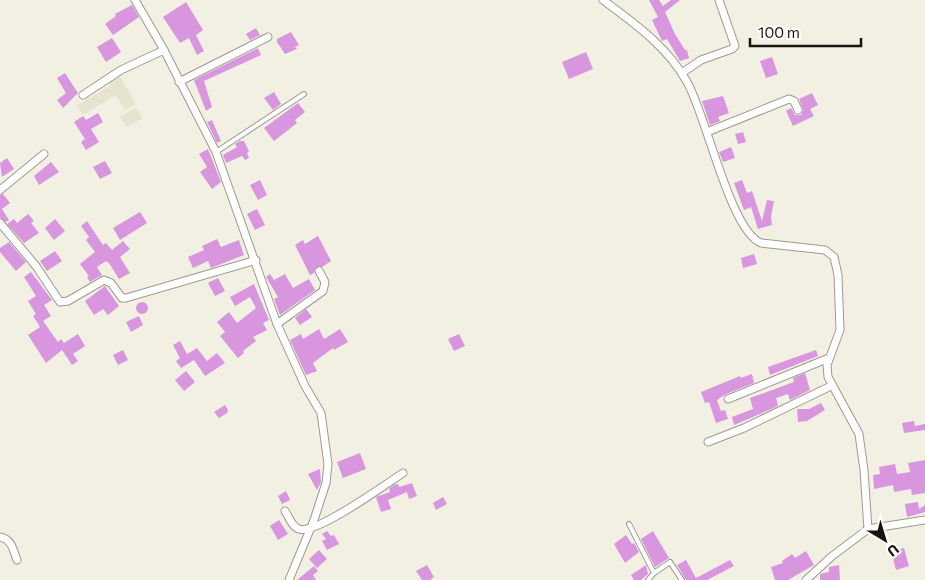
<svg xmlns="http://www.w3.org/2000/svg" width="925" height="580" font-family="Commissioner,sans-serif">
  <rect width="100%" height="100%" fill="#f2f0e3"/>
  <g fill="#e6e3cf">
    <polygon points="119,75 136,104 125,110 116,95 83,115 77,105 110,86 108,81"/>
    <polygon points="136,107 143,118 127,127 120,117"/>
  </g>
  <g fill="#d896df">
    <polygon points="649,0 659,0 663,6 671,0 680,0 665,12 675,34 685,50 687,50 689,58 680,61 667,39 662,41 652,20 658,17"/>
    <polygon points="186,2 203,30 196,35 204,51 197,55 189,38 180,43 163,17"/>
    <polygon points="132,5 139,17 113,35 105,24 116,16 115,14"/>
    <polygon points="256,28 260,35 250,40 246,34"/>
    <polygon points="291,32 299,45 295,47 297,49 285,54 277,42 277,39"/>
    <polygon points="112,38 121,52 106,62 97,47"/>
    <polygon points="258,48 261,55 204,81 212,107 206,111 194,80"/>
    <polygon points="586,52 593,69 569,79 562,62"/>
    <polygon points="772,57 778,74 766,78 760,61"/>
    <polygon points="65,73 78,93 63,108 57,100 66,93 57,78"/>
    <polygon points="274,92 281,104 273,110 264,98"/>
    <polygon points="812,93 818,105 810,109 814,116 793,126 786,111 791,108 795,115 801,115 803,110 799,99"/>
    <polygon points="723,96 729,113 718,117 720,121 710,125 702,101"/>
    <polygon points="298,103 305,112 295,120 297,123 274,141 264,128"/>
    <polygon points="98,113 103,122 91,129 99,142 86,150 81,142 85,139 74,122 83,116 86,120"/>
    <polygon points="212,120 221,141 217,143 207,122"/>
    <polygon points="743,132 746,142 738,144 735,134"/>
    <polygon points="240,141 244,141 249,151 247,153 249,158 245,160 242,156 226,163 223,155 237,147 235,144"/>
    <polygon points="731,147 735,158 723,162 719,152"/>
    <polygon points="208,149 221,182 212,189 200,172 207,167 199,154"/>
    <polygon points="7,158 14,169 2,177 0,163"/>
    <polygon points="105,161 112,173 100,179 93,167"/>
    <polygon points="51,162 59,172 39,185 34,176"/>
    <polygon points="260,180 267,195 258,200 250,185"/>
    <polygon points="742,180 747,193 752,191 762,221 767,200 774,201 771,216 772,225 758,229 751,207 744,210 734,183"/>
    <polygon points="3,194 10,203 2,209 9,220 6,222 0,218 0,195"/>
    <polygon points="257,209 265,225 255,230 247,214"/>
    <polygon points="140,212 147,223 120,240 113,228"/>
    <polygon points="28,214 34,221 31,223 39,233 24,243 7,224 14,219 17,223"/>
    <polygon points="55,219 65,231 54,240 45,228"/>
    <polygon points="87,221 103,245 106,243 112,250 123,241 130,249 120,257 130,273 119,279 109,263 106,261 97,267 102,275 90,282 87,277 89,276 80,264 95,252 86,240 89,237 81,226"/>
    <polygon points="318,236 331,261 322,267 316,267 314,273 310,275 295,245 303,240 305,244"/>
    <polygon points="217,239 221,247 239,240 244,255 211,268 208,261 193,268 188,257 204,250 202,246"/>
    <polygon points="9,242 26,262 16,271 0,252 0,248"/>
    <polygon points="55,251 62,261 47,271 40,261"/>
    <polygon points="754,254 757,264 743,268 741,258"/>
    <polygon points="31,272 52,300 44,305 51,316 43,321 58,342 61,339 64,343 78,334 85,346 73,354 78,361 72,365 62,350 46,363 28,335 40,327 33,316 36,314 28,301 36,296 24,277"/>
    <polygon points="270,274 274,280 285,274 293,288 309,279 315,290 280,315 274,299 278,297 266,277"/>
    <polygon points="218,278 225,291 215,296 208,283"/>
    <polygon points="254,284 269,320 263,323 267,330 253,337 256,341 243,351 244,353 238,358 220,336 225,332 217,322 229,312 237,323 256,308 250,297 235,306 230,297"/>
    <polygon points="105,286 119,306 108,315 103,309 94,315 85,301"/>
    <circle cx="142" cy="308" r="6"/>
    <polygon points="306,309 312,317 300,325 295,318"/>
    <polygon points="139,316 143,325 131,332 126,322"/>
    <polygon points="319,329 324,339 340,329 348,342 334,350 333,348 313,363 317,371 306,375 290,340 301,334 303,339"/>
    <polygon points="459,334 465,346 454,351 448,339"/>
    <polygon points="180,341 187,354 197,348 207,361 217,353 225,363 205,376 194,360 181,368 176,361 180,358 173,345"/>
    <polygon points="123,350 128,360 118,365 113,355"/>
    <polygon points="816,350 818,356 770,375 768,367"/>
    <polygon points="186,371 195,382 184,391 175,380"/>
    <polygon points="805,373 810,390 790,400 788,394 776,398 778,405 776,407 734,425 732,417 753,409 750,398 794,382 793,378"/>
    <polygon points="752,374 754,383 726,394 717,400 721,411 725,410 728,419 716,423 709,402 705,403 701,392 740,376 741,378"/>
    <polygon points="821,403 825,410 807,421 798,422 797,409 809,409"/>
    <polygon points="225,405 228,410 227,413 219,418 214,412"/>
    <polygon points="914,421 915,426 925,424 925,430 904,433 902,423"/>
    <polygon points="360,453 366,469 343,478 337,462"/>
    <polygon points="925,460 925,493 912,495 911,489 894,492 893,485 874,489 873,475 880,474 879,467 895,464 897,474 910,472 908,463"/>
    <polygon points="320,469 321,482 317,490 308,474"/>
    <polygon points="412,483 417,496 409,499 407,492 388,500 391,509 381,512 376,497 390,492 389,489 394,485 398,484 399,487"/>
    <polygon points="286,491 290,500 282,504 278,496"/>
    <polygon points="443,497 447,504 436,510 433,503"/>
    <polygon points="918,502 919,509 925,505 925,512 907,517 905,504"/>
    <polygon points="279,520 288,534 278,540 270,526"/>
    <polygon points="327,531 331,536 334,535 339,544 327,550 322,541 326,539 322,534"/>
    <polygon points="653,531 669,558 655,567 641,539"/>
    <polygon points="626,535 632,544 634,543 639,552 625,563 614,544"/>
    <polygon points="904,548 909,566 896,570 891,551"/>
    <polygon points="319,550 327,559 317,568 309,559"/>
    <polygon points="806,551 814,565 788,580 775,580 771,567 783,563 782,561 792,554 795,558"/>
    <polygon points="686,560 696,578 730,560 734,566 707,580 686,580 677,565"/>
    <polygon points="427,565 434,577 430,580 422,580 416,571"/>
    <polygon points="646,565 648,574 641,580 634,580 631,575"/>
    <polygon points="839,565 840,580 820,580 820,574 829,572 829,567"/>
    <polygon points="314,566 318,571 313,575 316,580 297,580"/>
  </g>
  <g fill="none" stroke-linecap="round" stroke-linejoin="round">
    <g stroke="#9c9a8f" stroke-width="6">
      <g id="lane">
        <polyline points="216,152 304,94"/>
        <polyline points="629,524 654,573"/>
        <polyline points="648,580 654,573 670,562 682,580"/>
      </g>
    </g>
    <g stroke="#9c9a8f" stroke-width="9">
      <g id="street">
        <polyline points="135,0 164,50 216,152 277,324 305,386 321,413 328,464 326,483 314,520 289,580"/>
        <path d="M603,0C634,23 668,47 687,82C706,114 730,231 761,243L825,250L834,257L838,275L840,330L827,365L828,377L859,434L864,470L868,529"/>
        <polyline points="682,73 701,60 732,49 735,46 719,0"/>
        <polyline points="179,82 268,37"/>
        <polyline points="83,95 121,70 164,50"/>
        <polyline points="707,132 789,99 794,101 798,110"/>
        <polyline points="0,190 44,154"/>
        <polyline points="0,223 36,266 60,302 68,301 104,280 111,283 122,298 126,298 256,260"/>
        <polyline points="277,324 323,291 325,282 319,271"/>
        <polyline points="728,399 829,358"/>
        <polyline points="708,442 744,428 831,386"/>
        <path d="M285,511C289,517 292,527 299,529C316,535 386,484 403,473"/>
        <path d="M0,537C12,539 13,550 17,560"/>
        <polyline points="806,580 831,557 868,529 925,520"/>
      </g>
    </g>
    <use href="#lane" stroke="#fff" stroke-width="4"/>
    <use href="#street" stroke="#fff" stroke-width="7"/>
  </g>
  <g transform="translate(885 540) rotate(142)" stroke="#ffffff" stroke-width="4" paint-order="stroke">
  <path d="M0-4L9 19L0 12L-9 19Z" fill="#151410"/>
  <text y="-8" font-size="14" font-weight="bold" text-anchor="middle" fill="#151410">U</text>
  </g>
  <path d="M750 38v8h111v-8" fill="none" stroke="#151410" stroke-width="2.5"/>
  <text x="758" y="38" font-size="15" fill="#151410" stroke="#ffffff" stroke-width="4" paint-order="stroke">100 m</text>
</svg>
